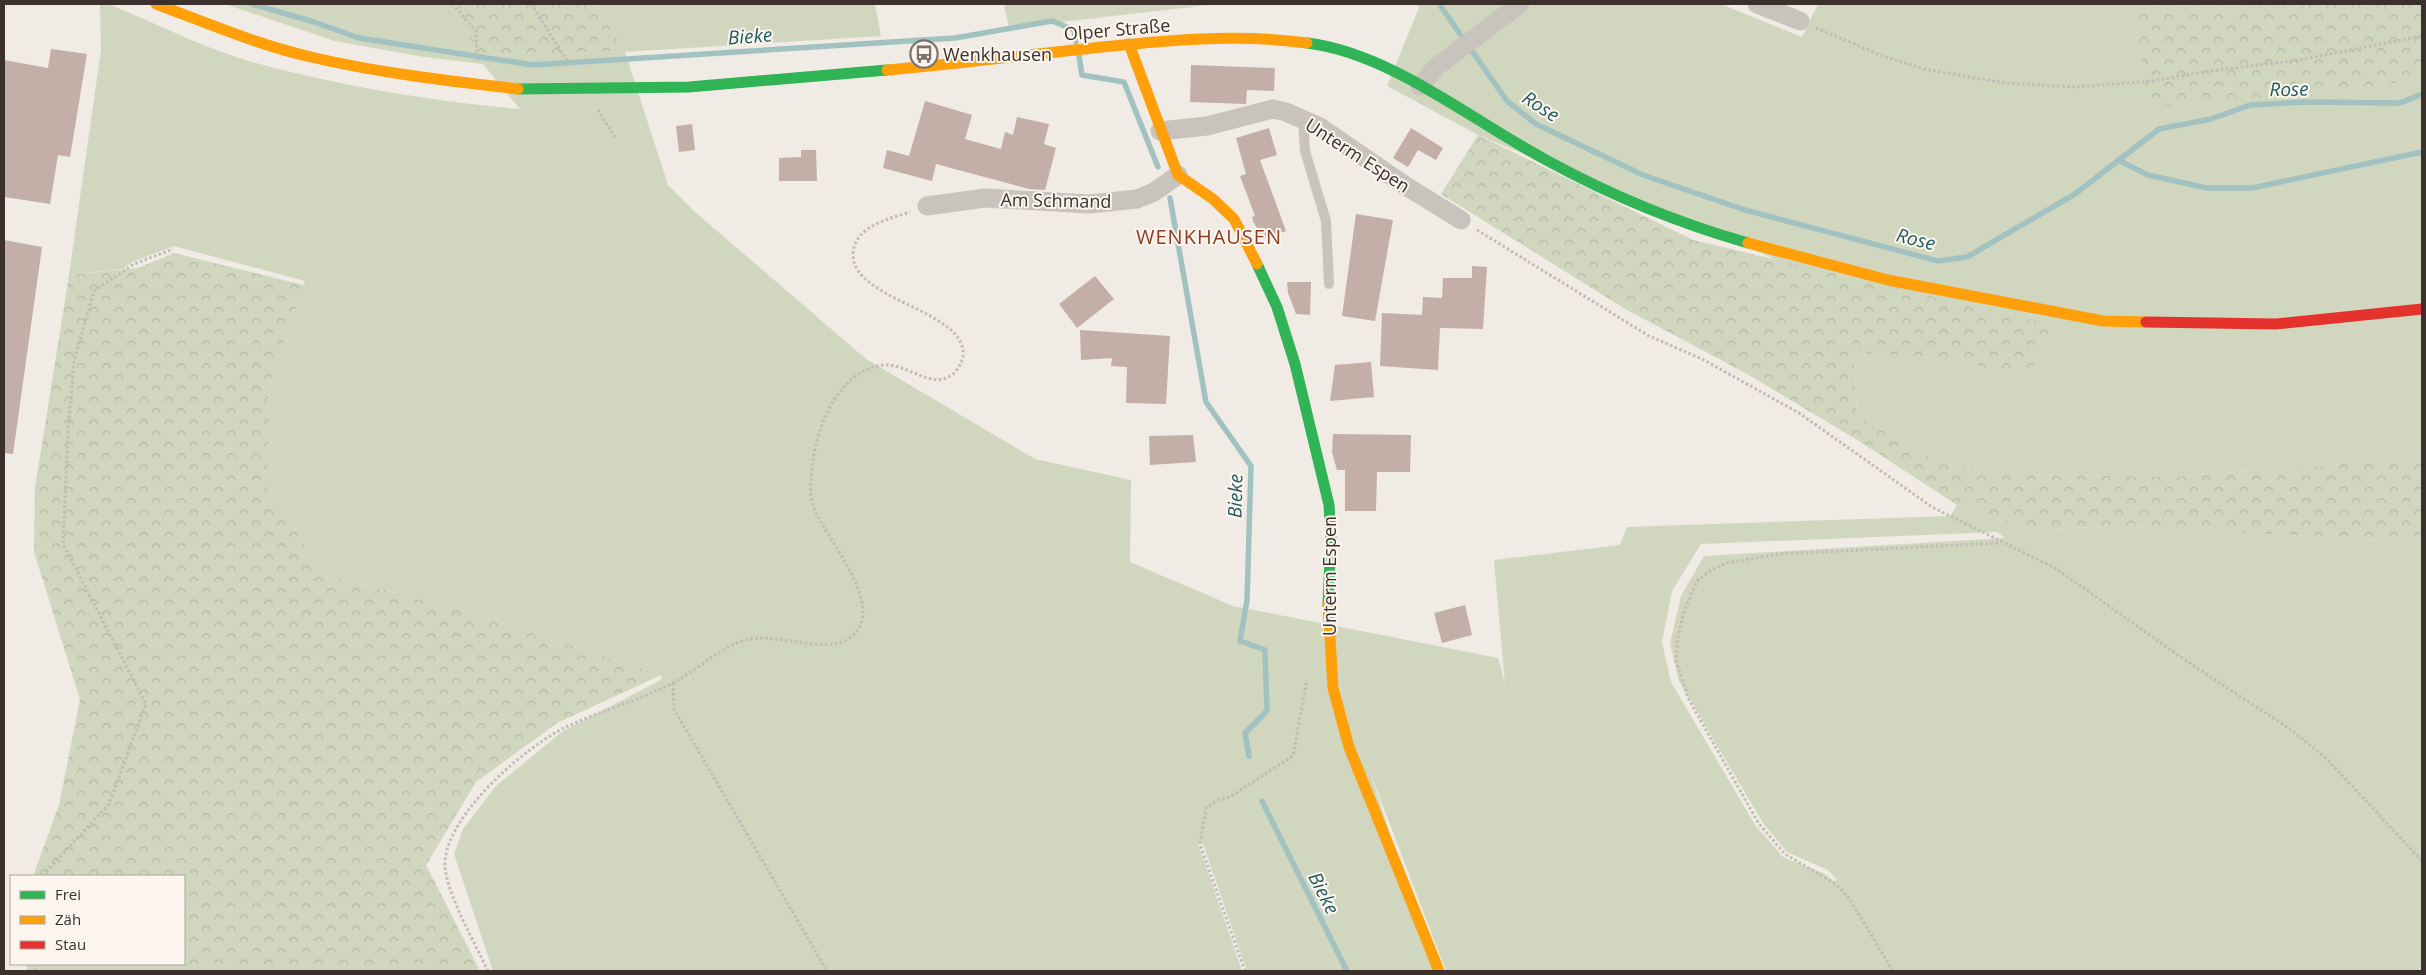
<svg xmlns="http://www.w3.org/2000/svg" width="2426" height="975" font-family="'Open Sans',sans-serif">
  <defs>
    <pattern id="forest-crowns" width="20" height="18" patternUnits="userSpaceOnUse" patternTransform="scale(1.25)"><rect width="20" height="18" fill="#d1d6bf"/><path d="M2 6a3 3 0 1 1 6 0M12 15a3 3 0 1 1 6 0" fill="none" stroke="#b4b8a4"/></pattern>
  </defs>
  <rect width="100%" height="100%" fill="#f0ebe5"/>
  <g fill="#d1d6bf" fill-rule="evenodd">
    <path d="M100,4H108C156,23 203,48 252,62C339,86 430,101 520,109L483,64L424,57L335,41L225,4H451L480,55L625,51L596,4H875L881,36L625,52L668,185L695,212L866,359L1035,459L1131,480L1130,562L1233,606L1321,623L1435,971H1247L1203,844L1198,843L1242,971H493L454,854L463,829L496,786L563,731L661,680V675L453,607L323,575L266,487L269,387L305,281L174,246L132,262L123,269L69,275L101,50Z"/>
    <polygon points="1004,4 1217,4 1009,28"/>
    <polygon points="1416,4 1721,4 1802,37 1818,4 2306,4 2288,96 2422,80 2422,458 2171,477 2024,474 1946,465 1857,415 1854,353 1932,357 1809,273 1478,135 1387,86 1419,8"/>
    <path d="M1957,505L2032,530L2112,526L2422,542V971H1446L1334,678L1331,625L1498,658L1505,684L1494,560L1620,545L1627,527L1950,516ZM1997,532L2005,538L1704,556L1681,596L1670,643L1679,681L1763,823L1787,852L1828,870L1837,880L1834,881L1825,874L1783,857L1755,825L1671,682L1662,642L1672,591L1701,544Z"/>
  </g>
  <g fill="url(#forest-crowns)">
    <polygon points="451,4 596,4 625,51 480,55"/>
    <polygon points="2306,4 2422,4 2422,80 2288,96 2149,107 2133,8 2306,6"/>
    <polygon points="1478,135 1693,240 2053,325 2030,376 1932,357 1854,353 1857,415 1946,465 2024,474 2171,477 2422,458 2422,542 2112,526 2032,530 1957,505 1859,441 1747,374 1627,310 1441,194"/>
    <polygon points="174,253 304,285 269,387 267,487 323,575 453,607 661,675 557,723 476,782 426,865 480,971 27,971 27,964 184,964 184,876 33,876 59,805 80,699 34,552 35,488 69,275 138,268"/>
  </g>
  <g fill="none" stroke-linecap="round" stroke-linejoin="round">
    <g stroke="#a1c2c1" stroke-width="5.5">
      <polyline points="252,4 314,22 359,38 533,65 955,38 1052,21 1074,30 1076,42"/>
      <polyline points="1439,4 1507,101 1536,124 1643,175 1745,210 1938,261 1967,257 2075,194 2159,129 2211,119 2250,105 2306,102 2400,103 2422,94"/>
      <polyline points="1079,56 1082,75 1124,82 1158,167"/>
      <polyline points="2118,160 2148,175 2207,188 2252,188 2422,152"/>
      <polyline points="1170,198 1206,402 1251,466 1247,600 1240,641 1265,650 1267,711 1245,733 1249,756"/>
      <polyline points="1262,801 1347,971"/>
    </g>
  </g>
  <g fill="#c3afa7">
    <polygon points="51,49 87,54 70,157 58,155 50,204 4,197 4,60 48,68"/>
    <polygon points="1191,65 1275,68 1274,91 1247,90 1246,104 1190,102"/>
    <polygon points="925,101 972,115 965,139 1001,149 1005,132 1013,135 1017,117 1049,124 1044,144 1056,148 1045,190 1029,189 936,164 932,181 883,168 887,150 909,156"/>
    <polygon points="692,124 695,150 679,152 676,126"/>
    <polygon points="1269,128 1277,155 1260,160 1286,231 1263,239 1253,221 1252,217 1255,216 1240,176 1246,174 1236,138"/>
    <polygon points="1411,128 1443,148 1436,160 1418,150 1408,167 1393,158"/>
    <polygon points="801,150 816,150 817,181 779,181 779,158 801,157"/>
    <polygon points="1356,214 1393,220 1375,321 1342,316"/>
    <polygon points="4,240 42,247 13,454 4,453"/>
    <polygon points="1472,266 1487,267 1483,329 1440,328 1438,370 1380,366 1382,313 1422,315 1423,297 1442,298 1443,278 1472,278"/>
    <polygon points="1095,276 1114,299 1077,328 1059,304"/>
    <polygon points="1287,282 1311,282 1310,315 1296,314 1288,293"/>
    <polygon points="1080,330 1170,336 1166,404 1126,403 1127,367 1111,366 1112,358 1081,360"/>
    <polygon points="1371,362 1374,397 1330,401 1335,365"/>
    <polygon points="1333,434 1411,435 1410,472 1377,472 1376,511 1345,511 1345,470 1337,470 1332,452"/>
    <polygon points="1193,435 1196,462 1150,465 1149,436"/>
    <polygon points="1465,605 1472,635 1442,643 1434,613"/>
  </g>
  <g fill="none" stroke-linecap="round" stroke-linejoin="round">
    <g stroke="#c2bbb6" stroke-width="3" stroke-dasharray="2.5 2.5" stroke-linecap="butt">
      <polyline points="452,4 476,31 477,61"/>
      <polyline points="531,4 571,67"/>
      <polyline points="1816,28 1883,56 1924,69 2005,83 2074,87 2153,81 2203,72 2299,60 2422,36"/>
      <polyline points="598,110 616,139"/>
      <polyline points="1477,230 1649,336 1702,359 1799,413 1932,507 2055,568 2188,662 2290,729 2327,759 2422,861"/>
      <polyline points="673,683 674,709 827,971"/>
      <polyline points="44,876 45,873 109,804 146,704 63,544 68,432 74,361 94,291 134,264 173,249"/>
      <polyline points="35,971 35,964"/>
      <path d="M488,971C476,945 442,886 445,860C450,812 525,747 566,727C600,711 637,701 671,684C695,672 716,650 742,641C773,630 821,655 848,639C893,610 823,537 813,505C808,491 812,475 813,461C818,423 840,370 883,365C908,363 933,392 954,373C959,368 962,362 963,356C968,310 852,301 853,254C854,226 889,219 910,212"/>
      <polyline points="1245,971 1200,844 1206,808 1218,800 1230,797 1293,756 1307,680"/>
      <polyline points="1893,971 1849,898 1837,885 1785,854 1759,824 1688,698 1676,661 1678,636 1684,612 1697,581 1708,572 1726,563 1780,554 2000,543"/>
    </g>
    <polyline stroke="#c9c3be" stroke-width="10" points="1303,119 1305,151 1326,221 1329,284"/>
    <g stroke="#c9c3be" stroke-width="19">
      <polyline points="1757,4 1800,21"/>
      <polyline points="1420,86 1436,67 1520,4"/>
      <polyline points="1160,131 1207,126 1273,109 1286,112 1320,127 1406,186 1461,220"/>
      <polyline points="927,206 985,198 1089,204 1137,199 1154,192 1178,175"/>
    </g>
    <g stroke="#30b455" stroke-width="11">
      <path d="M1307,43C1391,53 1474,122 1548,161C1612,196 1678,223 1748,243"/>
      <polyline points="518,89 689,87 887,70"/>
      <polyline points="1257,264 1277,307 1295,364 1329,505 1331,537 1328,605"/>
    </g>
    <g stroke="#ff9f0a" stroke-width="11">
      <path d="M156,4C207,23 258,45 311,57C379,73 449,81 518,89"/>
      <polyline points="1129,44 1178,175 1213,199 1234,219 1257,264"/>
      <path d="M887,70C953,64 1018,56 1084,49C1158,41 1233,33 1307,43"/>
      <polyline points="1748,243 1888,280 2103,321 2146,322"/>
      <polyline points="1328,605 1333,688 1349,747 1439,971"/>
    </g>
    <polyline stroke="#e5322d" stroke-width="11" points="2146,322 2276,324 2422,309"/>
  </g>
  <defs>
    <g id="bus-ring" transform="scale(1.4375)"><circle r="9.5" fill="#fbf5ee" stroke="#7a716c" stroke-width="1.5"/><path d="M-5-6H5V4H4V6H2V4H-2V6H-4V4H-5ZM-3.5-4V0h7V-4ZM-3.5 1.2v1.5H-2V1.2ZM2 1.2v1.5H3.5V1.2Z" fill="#7a716c"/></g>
  </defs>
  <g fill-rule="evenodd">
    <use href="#bus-ring" x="924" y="54"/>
  </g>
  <g text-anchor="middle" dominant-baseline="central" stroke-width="4" stroke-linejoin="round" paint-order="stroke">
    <g font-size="18" fill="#3b302b" stroke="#fbf5ee">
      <text transform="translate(1117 29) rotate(-5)">Olper Straße</text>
      <text transform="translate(1358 155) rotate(33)">Unterm Espen</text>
      <text transform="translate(1056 200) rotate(1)">Am Schmand</text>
      <text transform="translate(1329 576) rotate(-90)">Unterm Espen</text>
    </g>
    <g font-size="18" fill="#3b302b" stroke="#fbf5ee" text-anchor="start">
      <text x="943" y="54">Wenkhausen</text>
    </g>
    <g font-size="19" font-style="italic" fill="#1f5a5e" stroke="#fbf5ee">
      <text transform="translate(750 36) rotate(-4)">Bieke</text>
      <text transform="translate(2289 89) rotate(-1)">Rose</text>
      <text transform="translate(1541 106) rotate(33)">Rose</text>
      <text transform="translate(1916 239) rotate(14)">Rose</text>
      <text transform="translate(1235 496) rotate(-89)">Bieke</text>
      <text transform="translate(1324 893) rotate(63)">Bieke</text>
    </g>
    <g font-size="20" letter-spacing="1" fill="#8c3b22" stroke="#fbf5ee">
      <text x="1209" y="236">WENKHAUSEN</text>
    </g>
  </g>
  <rect width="2426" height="975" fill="none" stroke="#3b302b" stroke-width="10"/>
  <rect x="10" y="875" width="175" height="90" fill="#fbf5ee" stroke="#aea6a0"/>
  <rect x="20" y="891" width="25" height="8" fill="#30b455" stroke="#aea6a0"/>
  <text x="55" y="900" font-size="15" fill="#3b302b">Frei</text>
  <rect x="20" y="916" width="25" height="8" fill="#ff9f0a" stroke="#aea6a0"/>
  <text x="55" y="925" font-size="15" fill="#3b302b">Zäh</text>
  <rect x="20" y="941" width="25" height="8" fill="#e5322d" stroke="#aea6a0"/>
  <text x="55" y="950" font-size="15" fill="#3b302b">Stau</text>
</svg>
